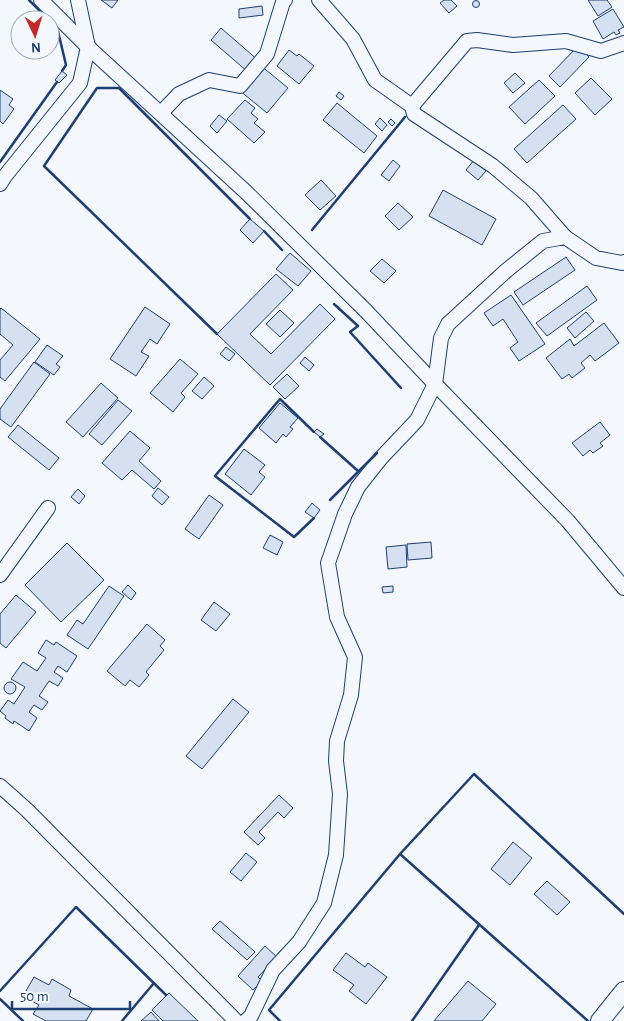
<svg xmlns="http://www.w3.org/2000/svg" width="624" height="1021" font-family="'Alegreya Sans',sans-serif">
  <rect width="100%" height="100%" fill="#f4f7fb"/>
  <g fill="#d5e0f0" stroke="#1d3f73">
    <polygon points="101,0 118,0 112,8"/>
    <polygon points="444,0 451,0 457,6 449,13 440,3"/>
    <polygon points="588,0 607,0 612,7 598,16"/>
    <circle cx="476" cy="4" r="3.5"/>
    <polygon points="262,6 263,15 239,18 239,9"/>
    <polygon points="613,9 624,27 618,30 620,33 616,35 614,32 603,39 593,21"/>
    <polygon points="221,28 259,61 249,73 211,40"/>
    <polygon points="578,46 589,57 560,87 549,76"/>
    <polygon points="289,50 297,56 299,54 314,66 299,84 277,66"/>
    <polygon points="260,65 288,88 267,113 239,90"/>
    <polygon points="62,71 67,75 59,83 55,80"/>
    <polygon points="515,73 525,83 513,93 504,83"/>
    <polygon points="591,78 612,99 595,115 575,93"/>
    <polygon points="539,80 555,96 525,124 509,107"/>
    <polygon points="0,90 13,99 9,105 14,109 3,124 0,121"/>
    <polygon points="339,92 344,96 341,100 336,96"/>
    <polygon points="245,100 255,108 251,113 258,119 254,123 265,132 254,143 227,119"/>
    <polygon points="337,103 377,136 364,153 323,120"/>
    <polygon points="563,105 576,119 527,163 514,149"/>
    <polygon points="219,115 227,121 217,133 210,126"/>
    <polygon points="380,118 387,125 382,131 375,124"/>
    <polygon points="391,119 395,123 392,126 388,122"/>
    <polygon points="393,160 400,166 389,181 381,175"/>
    <polygon points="474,160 486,171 478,180 466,170"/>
    <polygon points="321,180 336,196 320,210 305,195"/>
    <polygon points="443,190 496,219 482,245 429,216"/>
    <polygon points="398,203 413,217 399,230 385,216"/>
    <polygon points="250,219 264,231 253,243 240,230"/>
    <polygon points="290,253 311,271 298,286 276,269"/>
    <polygon points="566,257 575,270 523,305 514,292"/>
    <polygon points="382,259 396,271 384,283 370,271"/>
    <polygon points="276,274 293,290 250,334 271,354 320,304 335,319 270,385 217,334"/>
    <polygon points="587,286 597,300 547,336 536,323"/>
    <polygon points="511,295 545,344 519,361 510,348 518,342 503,319 493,326 484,313"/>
    <polygon points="145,307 170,324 157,344 150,339 141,352 149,356 136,376 110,359"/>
    <polygon points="1,308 40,339 5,381 0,377 0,360 13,345 0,334 0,309"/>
    <polygon points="280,310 294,323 280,337 266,324"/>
    <polygon points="586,312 594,321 575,338 567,328"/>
    <polygon points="604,323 619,343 595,361 590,355 581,363 585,368 572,378 569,374 562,379 546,358 570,339 574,346"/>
    <polygon points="47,345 63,356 56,364 60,367 54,375 35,362"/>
    <polygon points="226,347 235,354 229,361 220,354"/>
    <polygon points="305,357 314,365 309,371 300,363"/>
    <polygon points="180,359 198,374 181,393 185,397 173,412 150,393"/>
    <polygon points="34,362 50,374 11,427 0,419 0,409"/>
    <polygon points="287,374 299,386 285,399 273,387"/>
    <polygon points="204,377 214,386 202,399 192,391"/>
    <polygon points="101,383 118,398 83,437 66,422"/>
    <polygon points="118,400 132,411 102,445 89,434"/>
    <polygon points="280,403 298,418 290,427 293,429 286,437 283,434 276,443 259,428"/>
    <polygon points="600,422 610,435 600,443 603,446 593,453 590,450 583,456 572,443"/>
    <polygon points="18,425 59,458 49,470 8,437"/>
    <polygon points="317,429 324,434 320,437 314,432"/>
    <polygon points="130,431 150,448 139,461 161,481 154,489 132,470 122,480 102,463"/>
    <polygon points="244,449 265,465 259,472 265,477 251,495 225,474"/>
    <polygon points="158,488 169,497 162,505 152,496"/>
    <polygon points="78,489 85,496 79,504 71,497"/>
    <polygon points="209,495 223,505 199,539 185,529"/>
    <polygon points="312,503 320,510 314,518 305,512"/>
    <polygon points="270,535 283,542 277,555 263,548"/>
    <polygon points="431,542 432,558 408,560 407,544"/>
    <polygon points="67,543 104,580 61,622 25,585"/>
    <polygon points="406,545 407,567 388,569 386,547"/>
    <polygon points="128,585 136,593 131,600 122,592"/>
    <polygon points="109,586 124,596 88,649 67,635 77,620 83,624"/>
    <polygon points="393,586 393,592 383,593 382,587"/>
    <polygon points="16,595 36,612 6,648 0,643 0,614"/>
    <polygon points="214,602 230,614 216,631 201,620"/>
    <polygon points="147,624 165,640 160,646 164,650 146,672 149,675 139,687 130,680 125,686 107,671"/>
    <polygon points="46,640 54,645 56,642 77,656 67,672 58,666 54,672 63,678 58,686 49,681 39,696 48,702 42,710 34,705 29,712 37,718 29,731 14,721 13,724 5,718 6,716 0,711 8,700 14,704 25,687 11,679 23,662 37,671 46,658 38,653"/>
    <circle cx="10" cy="688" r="6"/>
    <polygon points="233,699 249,712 202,769 186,756"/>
    <polygon points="279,795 293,808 284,818 278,812 259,832 265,838 258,845 244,832"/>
    <polygon points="513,842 532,858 510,885 491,869"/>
    <polygon points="246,853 257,862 241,881 230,872"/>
    <polygon points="547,881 570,902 557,915 534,894"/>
    <polygon points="220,921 255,952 247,960 212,929"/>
    <polygon points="265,946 277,957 258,977 262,981 253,990 238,976"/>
    <polygon points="346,953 365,967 368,963 387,977 366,1004 349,991 354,985 333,970"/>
    <polygon points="34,977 49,985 52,979 71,990 69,996 93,1009 86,1021 46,1021 33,1014 39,1005 23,996"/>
    <polygon points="468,981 496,1004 482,1021 434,1021"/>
    <polygon points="169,993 198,1021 163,1021 152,1010"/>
    <polygon points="151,1012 159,1021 141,1021"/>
  </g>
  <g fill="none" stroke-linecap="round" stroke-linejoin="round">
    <g stroke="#1d3f73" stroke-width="16">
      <g id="minor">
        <polyline points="41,0 88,47 247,193 366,311 435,384 568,521 624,588"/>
        <polyline points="319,0 353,39 375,80 412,106 414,114 493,166 531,198 565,237"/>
        <polyline points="412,106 467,41 477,40 513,45 566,41 601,51 624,43"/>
        <polyline points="161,113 179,94 209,80 240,86 267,54 283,2 285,0"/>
        <polyline points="0,184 5,176 80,83 88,47 78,0"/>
        <polyline points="0,575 48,508"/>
        <polyline points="0,786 27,810 236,1021"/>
        <polyline points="246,1021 251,1016 273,970 299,942 324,903 336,855 340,794 336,761 337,741 351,695 355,657 337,617 328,563 345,514 358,487 381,458 417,420 435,384 441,338 448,324 507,270 543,241 565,237 596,258 622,263 624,262"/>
      </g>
    </g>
    <g stroke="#1d3f73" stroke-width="20">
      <polyline id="tertiary" points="600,1021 624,991"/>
    </g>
    <use href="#minor" stroke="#f4f7fb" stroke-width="14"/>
    <use href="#tertiary" stroke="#f4f7fb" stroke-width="18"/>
    <g stroke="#1d3f73" stroke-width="2.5">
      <polyline points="29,0 49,20"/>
      <polyline points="50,21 57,27 66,65 62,71"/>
      <polyline points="0,162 57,82"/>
      <polyline points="312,230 405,117"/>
      <polyline points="264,231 282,250"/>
      <polyline points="334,304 358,326 350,332 401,388"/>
      <polyline points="217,334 44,166 97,88 119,88 250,219"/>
      <polyline points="320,437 358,471"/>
      <polyline points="330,500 377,453"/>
      <polyline points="314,518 294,537 215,476 280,399 314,432"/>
      <polyline points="0,991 76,907 166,995"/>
      <polyline points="0,999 23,1021"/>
      <polyline points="122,1021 154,983"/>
      <polyline points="280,1021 269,1010 400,854"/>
      <polyline points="412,1021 479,925"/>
      <polyline points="588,1021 400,854 474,774 624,914"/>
    </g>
  </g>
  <g transform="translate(35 35) rotate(176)"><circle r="24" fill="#f4f7fb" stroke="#9eadc5"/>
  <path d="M0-4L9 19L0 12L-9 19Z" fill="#c62828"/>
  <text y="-8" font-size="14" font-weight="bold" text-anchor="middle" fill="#1d3f73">N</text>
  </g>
  <path d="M12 1001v8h118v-8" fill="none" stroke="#1d3f73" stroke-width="2.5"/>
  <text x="20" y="1001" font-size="15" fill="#1d3f73" stroke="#f4f7fb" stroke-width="4" paint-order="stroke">50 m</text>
</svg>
